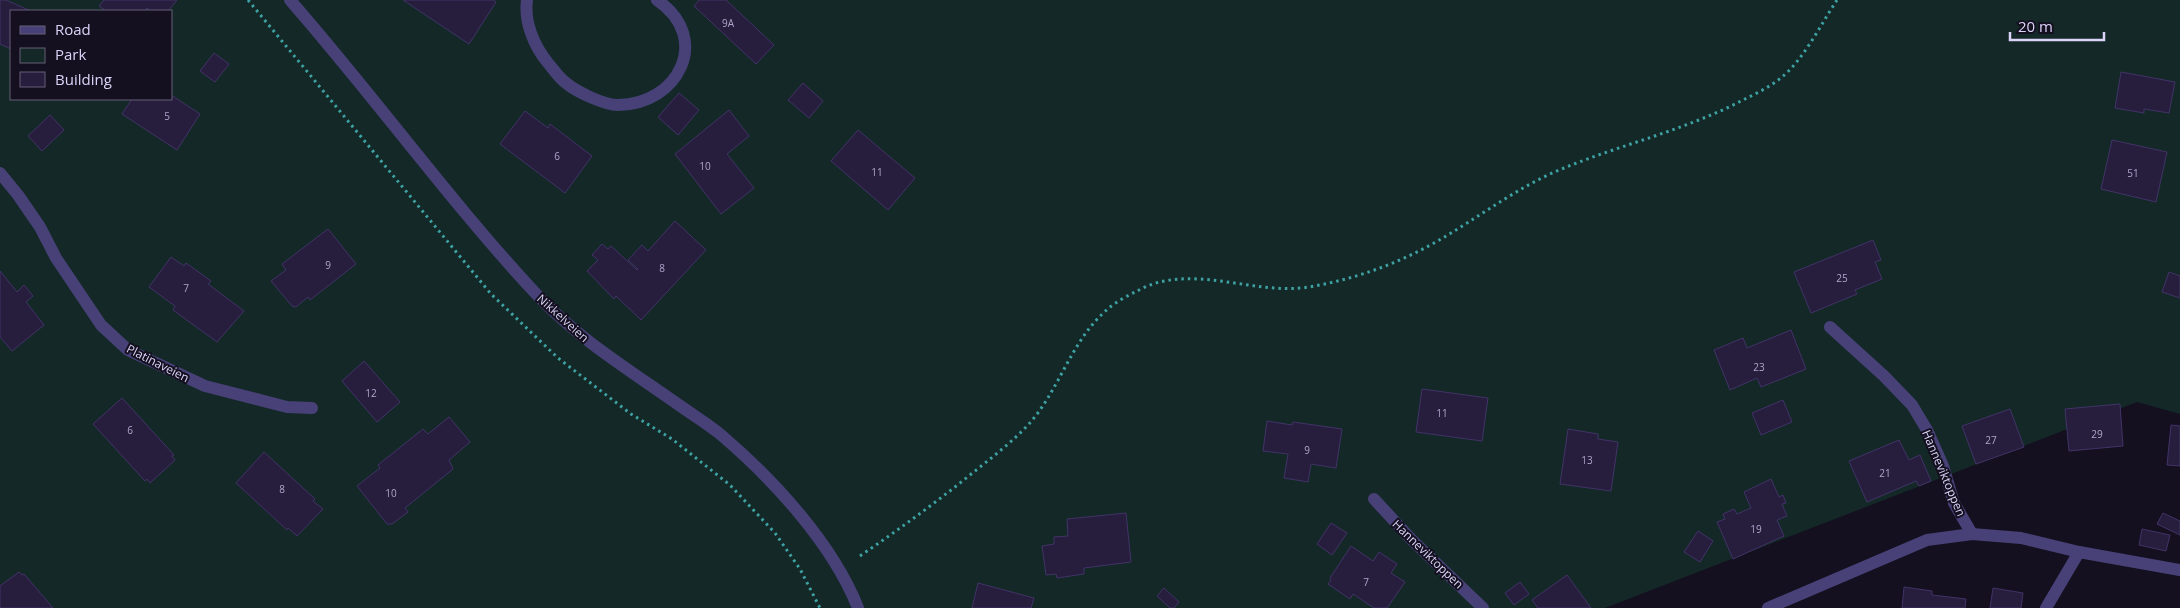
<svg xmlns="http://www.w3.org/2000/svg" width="2180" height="608" font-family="'Open Sans',sans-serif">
  <rect width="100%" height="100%" fill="#14101f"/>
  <path fill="#142828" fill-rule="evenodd" d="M0,0H2180V414L2137,402L1605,608H0ZM11,11H171V99H11Z"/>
  <g fill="#271e3e" stroke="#413367">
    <polygon points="0,0 6,0 31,11 11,11 11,49 0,44"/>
    <polygon points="104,0 177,0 168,11 151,11 147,8 145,11 106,11 99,6"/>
    <polygon points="403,0 493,0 496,2 469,44"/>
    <polygon points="699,0 726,0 774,45 756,64 694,6"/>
    <polygon points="214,53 229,64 215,82 200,71"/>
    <polygon points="2121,72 2175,82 2169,113 2144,109 2144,113 2115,108"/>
    <polygon points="803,83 823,101 809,118 788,100"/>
    <polygon points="679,93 699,110 678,135 658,117"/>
    <polygon points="171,95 200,114 177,150 122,114 132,99 171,99"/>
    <polygon points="729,110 749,136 727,154 754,188 721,214 675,154"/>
    <polygon points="525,111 548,128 550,124 592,156 565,193 500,144"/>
    <polygon points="50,115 64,130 42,151 28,136"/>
    <polygon points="858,130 915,178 888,210 831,161"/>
    <polygon points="2112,140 2167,152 2156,202 2101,189"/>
    <polygon points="675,221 706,250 641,320 616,296 614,299 587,271 598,260 592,255 602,244 608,249 611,246 637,270 638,269 628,260 642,245 648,251"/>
    <polygon points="328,229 356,264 310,300 308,297 296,307 292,306 271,281 286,270 282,264"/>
    <polygon points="1873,240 1881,260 1875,262 1882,279 1855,290 1857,294 1811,313 1794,272"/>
    <polygon points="171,257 184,266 186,263 211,281 208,284 244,311 217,342 173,310 175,306 149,287"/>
    <polygon points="0,271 17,292 24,285 33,296 26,302 44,325 12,351 0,337"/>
    <polygon points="2169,272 2180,276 2180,298 2162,292"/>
    <polygon points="1791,330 1806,369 1761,387 1757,378 1730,390 1714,350 1743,338 1747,348"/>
    <polygon points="364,361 400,402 377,422 342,381"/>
    <polygon points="1422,389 1488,398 1482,441 1416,432"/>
    <polygon points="122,398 174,455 172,456 175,460 150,483 147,479 145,481 93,424"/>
    <polygon points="1783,400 1792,422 1761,435 1752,413"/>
    <polygon points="2120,404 2123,446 2069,451 2065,409"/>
    <polygon points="2010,409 2024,447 1976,464 1962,426"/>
    <polygon points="449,417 470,442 449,460 453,469 405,508 408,512 392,524 387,524 357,486 380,468 378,465 423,429 428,434"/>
    <polygon points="1267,421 1292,425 1293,422 1342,429 1336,468 1311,464 1308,482 1284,478 1288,454 1263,451"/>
    <polygon points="2171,425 2180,426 2180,466 2167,465"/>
    <polygon points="1568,429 1598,434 1598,439 1618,442 1611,491 1560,484"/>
    <polygon points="1899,440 1909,460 1920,455 1931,481 1919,486 1916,481 1867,502 1849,461"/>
    <polygon points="264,452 315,499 313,501 323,509 297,536 288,528 287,530 236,483"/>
    <polygon points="1771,479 1779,497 1783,495 1786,503 1782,504 1787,516 1777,520 1784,536 1733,559 1717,522 1725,519 1723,514 1734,509 1737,514 1751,508 1744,492"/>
    <polygon points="1126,513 1131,562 1084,568 1084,574 1057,578 1056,574 1046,575 1042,546 1054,544 1054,537 1068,536 1067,519"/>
    <polygon points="2163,513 2180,521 2180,535 2157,524"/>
    <polygon points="1331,523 1347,533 1332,555 1317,544"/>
    <polygon points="2142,529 2170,535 2166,551 2139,545"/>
    <polygon points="1698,531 1713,541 1700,562 1684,552"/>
    <polygon points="1351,546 1373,561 1379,552 1397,564 1391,573 1405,582 1387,608 1374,608 1353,594 1350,599 1328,584 1331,580 1330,578"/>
    <polygon points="19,572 22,575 24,574 53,608 0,608 0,586"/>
    <polygon points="1567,575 1591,608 1538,608 1532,600"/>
    <polygon points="1520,582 1529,594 1514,605 1505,593"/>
    <polygon points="978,583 1034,598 1031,608 972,608"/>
    <polygon points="1904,587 1932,591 1932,595 1966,599 1965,608 1902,608"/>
    <polygon points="1164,588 1179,602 1174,608 1170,608 1157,596"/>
    <polygon points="1993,588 2023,593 2021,608 1990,608"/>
  </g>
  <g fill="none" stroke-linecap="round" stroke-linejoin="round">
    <g stroke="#3ea2a3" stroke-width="3" stroke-dasharray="2.5 4" stroke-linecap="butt">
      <polyline points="248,0 491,294 558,358 631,414 672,439 730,485 775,533 800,569 820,608"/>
      <path d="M860,556C898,530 934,504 970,475C990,459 1011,443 1028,425C1060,390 1071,339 1109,308C1117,301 1129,295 1139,290C1191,262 1254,296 1309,287C1356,279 1400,263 1441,239C1482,215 1521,185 1564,168C1623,144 1685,130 1741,101C1755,94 1770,87 1782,77C1804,59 1821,24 1837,0"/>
    </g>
    <g stroke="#474178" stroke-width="12">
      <path d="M290,0C375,97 451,203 539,297C580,340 631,371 679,405C693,415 708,424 720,434C773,479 833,544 858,608"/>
      <path d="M527,0C524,22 534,46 548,63C554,70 559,78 566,83C577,92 604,105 618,105C678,105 713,38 657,0"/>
      <polyline points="0,173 18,195 40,227 56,258 101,325 128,350 205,386 287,407 312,408"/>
      <polyline points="1830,327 1884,376 1912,405 1927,430 1943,466 1954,503 1972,534"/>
      <polyline points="1374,499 1411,539 1483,608"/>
      <polyline points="1768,608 1927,540 1972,534 2021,538 2079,552 2180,570"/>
      <polyline points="2046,608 2079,552"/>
    </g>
  </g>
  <g text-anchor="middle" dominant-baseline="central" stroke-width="4" stroke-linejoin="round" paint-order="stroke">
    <g font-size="10" fill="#aea6ca">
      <text x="728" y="23">9A</text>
      <text x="167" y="116">5</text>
      <text x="557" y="156">6</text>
      <text x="705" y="166">10</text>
      <text x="877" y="172">11</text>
      <text x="2133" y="173">51</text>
      <text x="328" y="265">9</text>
      <text x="662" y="268">8</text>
      <text x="1842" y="278">25</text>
      <text x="186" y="288">7</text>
      <text x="1759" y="367">23</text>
      <text x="371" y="393">12</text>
      <text x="1442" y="413">11</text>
      <text x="130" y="430">6</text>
      <text x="2097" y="434">29</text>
      <text x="1991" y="440">27</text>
      <text x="1307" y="450">9</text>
      <text x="1587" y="460">13</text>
      <text x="1885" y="473">21</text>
      <text x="282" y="489">8</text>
      <text x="391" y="493">10</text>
      <text x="1756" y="529">19</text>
      <text x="1366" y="582">7</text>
    </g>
    <g font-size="12" fill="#dbd4f9" stroke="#14101f">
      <text transform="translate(563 318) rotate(42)">Nikkelveien</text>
      <text transform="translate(158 363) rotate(27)">Platinaveien</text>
      <text transform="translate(1944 473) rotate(67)">Hanneviktoppen</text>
      <text transform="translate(1428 554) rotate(44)">Hanneviktoppen</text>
    </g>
  </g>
  <rect x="10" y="10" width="162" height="90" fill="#14101f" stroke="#645e76"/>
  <rect x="20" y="26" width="25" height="8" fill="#474178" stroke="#645e76"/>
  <text x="55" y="35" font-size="15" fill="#dbd4f9">Road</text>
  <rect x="20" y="48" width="25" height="15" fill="#142828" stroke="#645e76"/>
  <text x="55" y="60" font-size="15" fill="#dbd4f9">Park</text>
  <rect x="20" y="72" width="25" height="15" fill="#271e3e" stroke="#645e76"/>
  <text x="55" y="85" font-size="15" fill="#dbd4f9">Building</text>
  <path d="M2010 32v8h94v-8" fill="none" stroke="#dbd4f9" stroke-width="2.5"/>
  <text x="2018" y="32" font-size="15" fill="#dbd4f9" stroke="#14101f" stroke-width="4" paint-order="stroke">20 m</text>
</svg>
